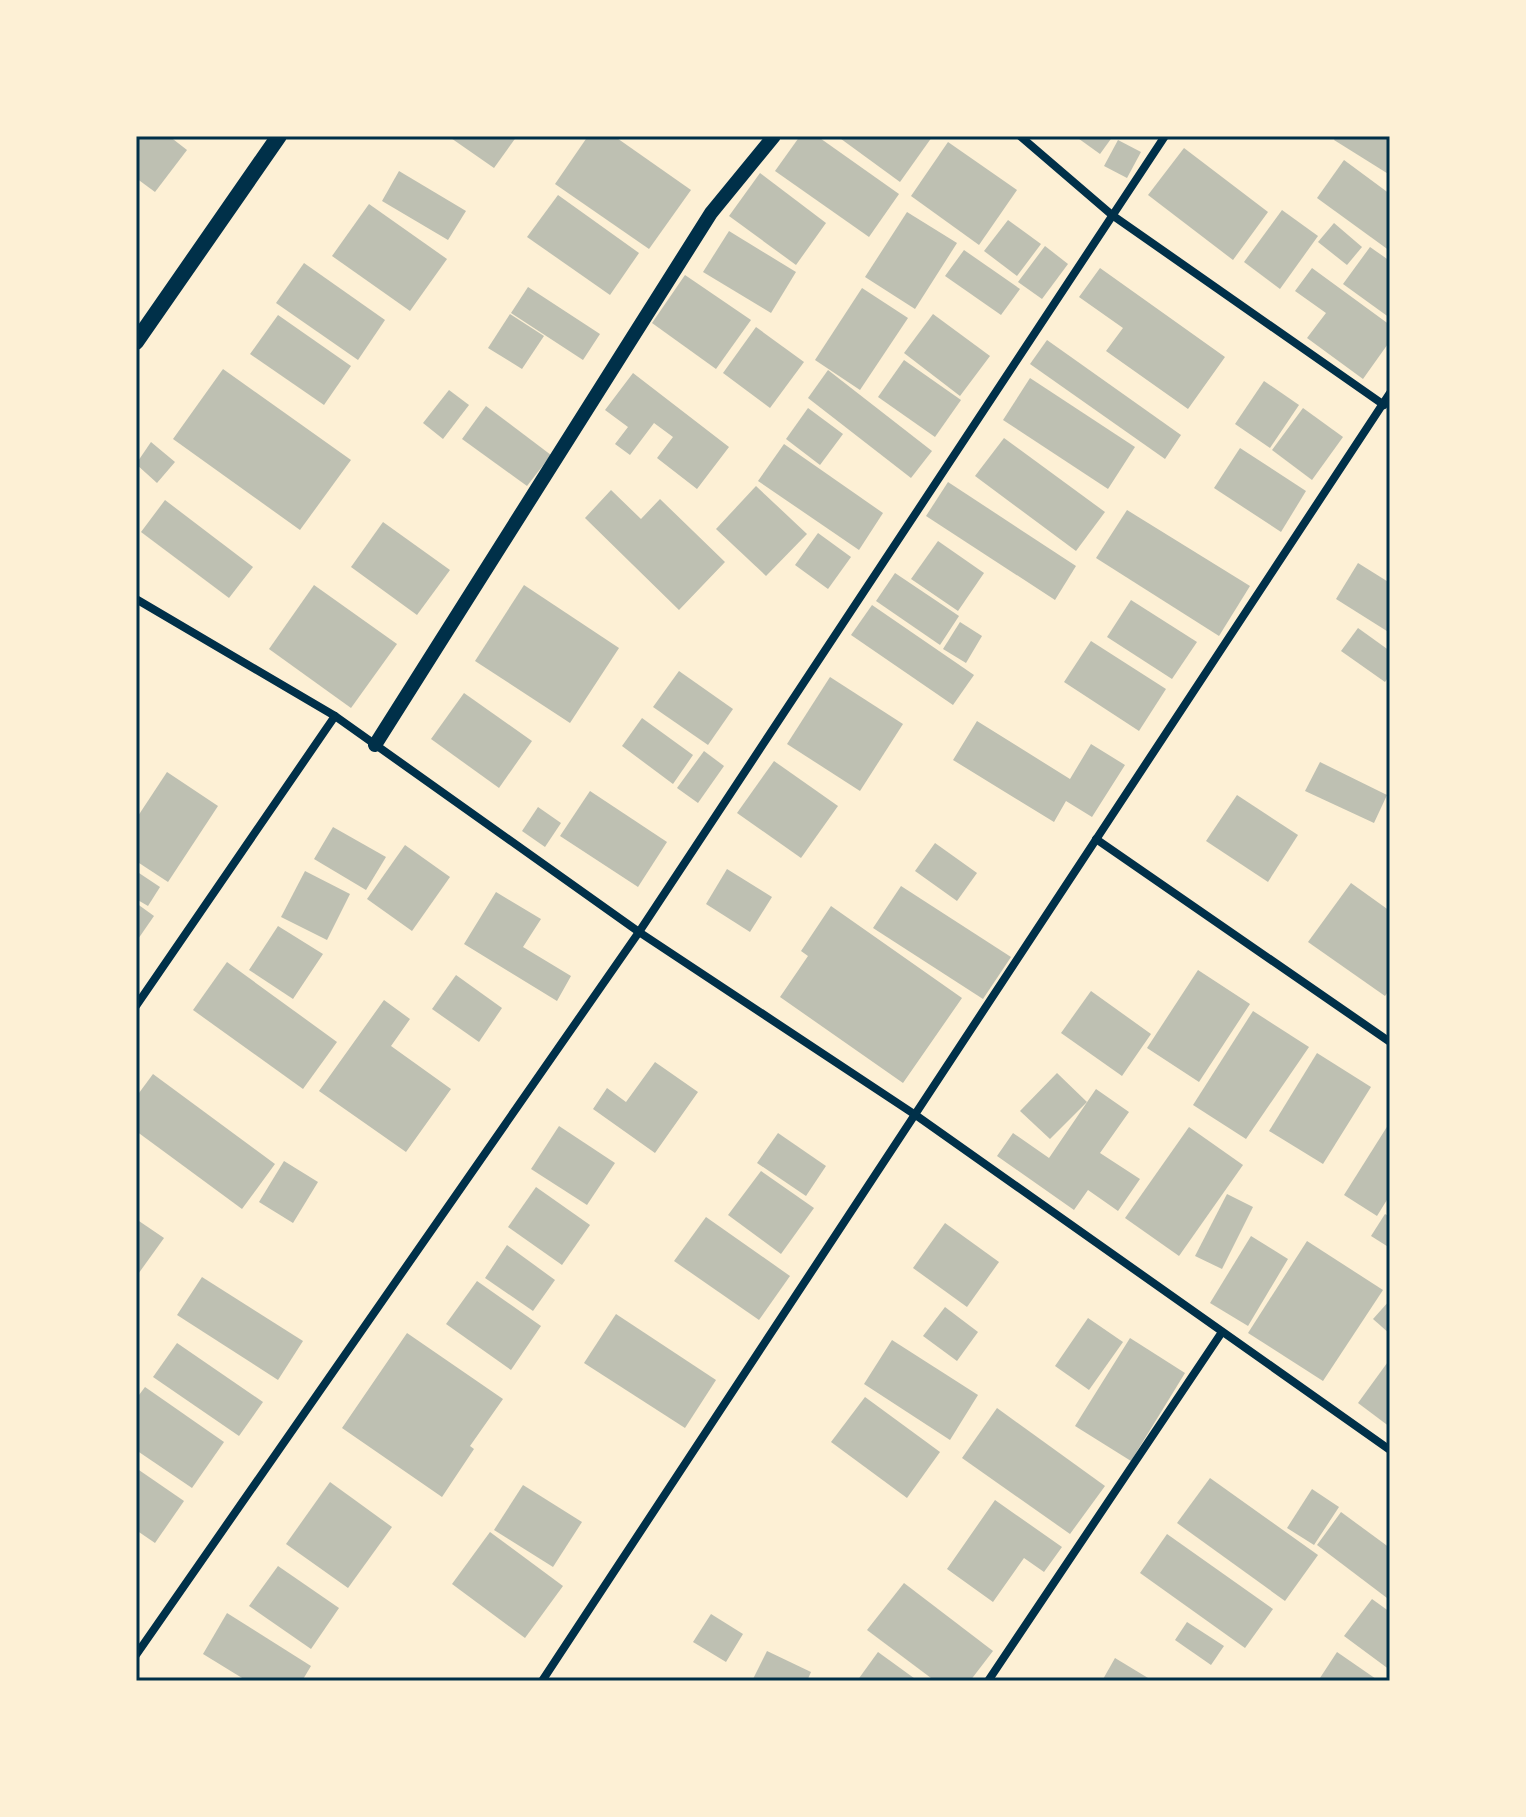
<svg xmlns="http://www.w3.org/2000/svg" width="1526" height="1817" font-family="Signika,sans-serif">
  <rect width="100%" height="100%" fill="#fdf0d5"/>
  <g fill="#bec0b2">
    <polygon points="136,136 169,136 187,150 155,192 136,178"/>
    <polygon points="448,136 517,136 494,168"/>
    <polygon points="588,136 614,136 691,190 649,249 555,184"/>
    <polygon points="800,136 817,136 899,194 869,237 775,171"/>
    <polygon points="837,136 930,136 932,137 900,182"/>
    <polygon points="1075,136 1113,136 1100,154"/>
    <polygon points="1336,136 1390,136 1390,175 1334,140"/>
    <polygon points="1118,140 1141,152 1127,178 1104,166"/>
    <polygon points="948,142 1017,190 979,245 911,196"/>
    <polygon points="1184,148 1268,212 1233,260 1148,195"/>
    <polygon points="1344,160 1390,194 1390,251 1317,198"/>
    <polygon points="399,171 466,211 448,240 382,201"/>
    <polygon points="760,173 826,223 796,265 729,216"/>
    <polygon points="558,195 639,253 610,295 527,237"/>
    <polygon points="369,204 447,259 410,311 332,256"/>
    <polygon points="1282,210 1318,236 1280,289 1244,262"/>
    <polygon points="907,212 957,243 915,309 865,277"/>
    <polygon points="1008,220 1041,244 1017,276 984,251"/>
    <polygon points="1334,223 1362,247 1347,265 1318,242"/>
    <polygon points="729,231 796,272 771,313 703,272"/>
    <polygon points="1045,246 1068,264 1042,299 1018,282"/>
    <polygon points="1370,247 1390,261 1390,318 1343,284"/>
    <polygon points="964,250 1020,289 1001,315 945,276"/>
    <polygon points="304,263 385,320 358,360 276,303"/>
    <polygon points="1100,268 1225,357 1188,409 1106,351 1123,328 1079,297"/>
    <polygon points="1312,268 1390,325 1390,341 1363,379 1307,338 1326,313 1295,291"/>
    <polygon points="685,275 751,320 716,369 652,323"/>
    <polygon points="528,287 600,334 583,360 511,313"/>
    <polygon points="862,288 908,318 860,390 815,360"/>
    <polygon points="510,314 544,336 522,369 488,348"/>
    <polygon points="933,314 990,356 960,396 904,353"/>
    <polygon points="278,315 351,366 324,405 250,354"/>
    <polygon points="756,327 804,362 770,408 723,373"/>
    <polygon points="1047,340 1181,435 1165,459 1030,364"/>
    <polygon points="904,360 961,400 935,437 878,397"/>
    <polygon points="223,369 351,460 300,530 173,439"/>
    <polygon points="828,370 932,451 911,478 808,398"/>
    <polygon points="633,373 729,447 697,489 657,458 673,437 654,423 630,455 615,444 628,427 605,410"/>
    <polygon points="1030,378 1135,447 1108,489 1003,420"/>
    <polygon points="1264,381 1299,405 1270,448 1235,424"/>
    <polygon points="449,390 469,405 443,439 423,423"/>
    <polygon points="486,406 551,455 527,486 462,439"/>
    <polygon points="808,408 843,434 820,465 786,439"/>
    <polygon points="1303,408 1343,437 1312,480 1272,450"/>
    <polygon points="1004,438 1105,512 1076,551 975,476"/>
    <polygon points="151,442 175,462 157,483 136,464"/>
    <polygon points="784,444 883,513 859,550 758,481"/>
    <polygon points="1240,448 1306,491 1281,532 1214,488"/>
    <polygon points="948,482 1076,566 1055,600 926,516"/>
    <polygon points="756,486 807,534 766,576 716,529"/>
    <polygon points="611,490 641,519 660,499 725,562 679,610 585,518"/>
    <polygon points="165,500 253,567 229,598 141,532"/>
    <polygon points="1127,510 1250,586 1219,636 1096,558"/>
    <polygon points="383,522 450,570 417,615 351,567"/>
    <polygon points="818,533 851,557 828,589 795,565"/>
    <polygon points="938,541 984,573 958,611 911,579"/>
    <polygon points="1358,563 1390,583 1390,633 1336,599"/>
    <polygon points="895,573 959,616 940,645 876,601"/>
    <polygon points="314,585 397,644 351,708 269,649"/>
    <polygon points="524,585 619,648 570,723 475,661"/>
    <polygon points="1131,600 1197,642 1172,679 1107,637"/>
    <polygon points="872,605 974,675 953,705 851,635"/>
    <polygon points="960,622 982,636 966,663 943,649"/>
    <polygon points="1358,628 1390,651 1390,675 1385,682 1341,651"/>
    <polygon points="1091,641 1166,689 1139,731 1064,682"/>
    <polygon points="679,671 733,709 708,745 653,707"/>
    <polygon points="830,677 903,724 860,791 787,744"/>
    <polygon points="464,693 532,741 499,788 431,739"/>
    <polygon points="642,718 693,755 673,784 622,746"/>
    <polygon points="977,721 1070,779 1091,744 1125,765 1092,817 1066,801 1054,822 953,760"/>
    <polygon points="704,751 724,766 698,803 677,788"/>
    <polygon points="774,761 838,806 801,858 737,813"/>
    <polygon points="1320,762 1387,795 1374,823 1305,791"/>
    <polygon points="167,772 218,806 168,882 136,861 136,819"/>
    <polygon points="590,791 667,842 638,887 560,836"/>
    <polygon points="1237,795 1298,835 1268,882 1206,841"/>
    <polygon points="538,807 561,823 545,847 522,831"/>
    <polygon points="333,827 386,857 366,890 314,859"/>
    <polygon points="935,843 977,873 957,901 915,871"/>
    <polygon points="405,845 450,877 412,931 367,899"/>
    <polygon points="727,869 772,897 750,932 706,904"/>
    <polygon points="136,871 160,887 148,906 136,899"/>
    <polygon points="305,871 350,894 327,940 281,917"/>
    <polygon points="1351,883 1390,911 1390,989 1385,996 1308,942"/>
    <polygon points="901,886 1011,957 983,999 873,928"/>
    <polygon points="496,892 541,919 523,947 571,976 557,1001 464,944"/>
    <polygon points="136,903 154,916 136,942"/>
    <polygon points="831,906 962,998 903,1083 780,997 808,956 801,951"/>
    <polygon points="278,926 323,954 293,999 249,970"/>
    <polygon points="227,962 337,1042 303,1089 193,1010"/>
    <polygon points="1198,970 1250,1004 1199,1082 1147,1048"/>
    <polygon points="456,975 502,1008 479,1042 432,1009"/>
    <polygon points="1091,991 1151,1034 1122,1076 1061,1033"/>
    <polygon points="384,1000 410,1019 391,1046 451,1089 406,1152 319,1091"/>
    <polygon points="1253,1011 1309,1047 1246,1139 1193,1105"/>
    <polygon points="1317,1053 1371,1087 1323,1164 1269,1131"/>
    <polygon points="655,1062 698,1092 655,1153 593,1109 607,1088 626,1102"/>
    <polygon points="1057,1073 1087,1102 1050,1139 1020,1111"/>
    <polygon points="153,1074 275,1164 242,1209 136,1131 136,1097"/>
    <polygon points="1096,1089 1129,1112 1100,1153 1140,1179 1118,1211 1088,1190 1074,1210 997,1156 1013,1133 1049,1158"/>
    <polygon points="1390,1122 1390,1195 1377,1216 1344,1195"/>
    <polygon points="559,1126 615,1163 587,1205 531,1169"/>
    <polygon points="1189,1127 1243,1165 1179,1256 1125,1218"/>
    <polygon points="778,1133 826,1166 806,1196 757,1163"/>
    <polygon points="284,1161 318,1182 293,1223 259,1202"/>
    <polygon points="761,1171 814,1208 781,1254 728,1215"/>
    <polygon points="536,1187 590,1225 562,1265 508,1227"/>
    <polygon points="1227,1194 1253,1207 1222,1269 1195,1256"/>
    <polygon points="1385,1214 1390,1217 1390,1248 1371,1236"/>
    <polygon points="706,1217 790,1276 759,1320 674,1261"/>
    <polygon points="136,1219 164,1238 136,1277"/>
    <polygon points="945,1223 999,1262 967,1307 913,1268"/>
    <polygon points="1251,1236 1288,1259 1248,1326 1210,1303"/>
    <polygon points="1307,1241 1383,1290 1323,1381 1248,1333"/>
    <polygon points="507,1245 555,1280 533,1311 485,1278"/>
    <polygon points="202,1277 303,1341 278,1380 177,1315"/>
    <polygon points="477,1281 541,1326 511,1370 446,1324"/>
    <polygon points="1390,1300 1390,1334 1373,1319"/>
    <polygon points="945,1307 978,1332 957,1361 923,1336"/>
    <polygon points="616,1314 716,1380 685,1428 584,1363"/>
    <polygon points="1088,1318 1123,1342 1089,1390 1055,1366"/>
    <polygon points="407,1333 503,1399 470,1446 474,1449 442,1497 342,1428"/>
    <polygon points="1130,1338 1185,1373 1131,1461 1075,1426"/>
    <polygon points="892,1340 978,1395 950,1440 864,1384"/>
    <polygon points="177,1343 263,1402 239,1436 153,1377"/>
    <polygon points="1390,1359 1390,1427 1358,1403"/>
    <polygon points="145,1387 224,1442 192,1488 136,1450 136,1399"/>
    <polygon points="865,1397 940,1452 907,1498 831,1442"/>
    <polygon points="997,1408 1105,1486 1070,1534 962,1458"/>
    <polygon points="136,1468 184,1501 155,1543 136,1530"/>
    <polygon points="1210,1478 1318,1555 1285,1601 1177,1523"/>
    <polygon points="330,1482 392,1527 348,1588 286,1544"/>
    <polygon points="523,1485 582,1522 553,1567 494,1530"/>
    <polygon points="1312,1489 1339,1507 1314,1545 1287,1528"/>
    <polygon points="995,1500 1062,1547 1044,1572 1024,1558 993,1602 947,1569"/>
    <polygon points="1341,1512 1390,1548 1387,1598 1317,1545"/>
    <polygon points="490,1532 563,1586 525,1638 452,1584"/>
    <polygon points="1167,1534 1273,1609 1245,1648 1140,1573"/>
    <polygon points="278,1566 339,1608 311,1649 249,1606"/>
    <polygon points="904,1583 993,1651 970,1681 935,1681 867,1630"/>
    <polygon points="1372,1599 1390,1612 1390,1670 1344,1636"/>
    <polygon points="227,1613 311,1666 302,1681 247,1681 203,1654"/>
    <polygon points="711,1614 743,1634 726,1662 693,1642"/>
    <polygon points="1187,1622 1224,1646 1211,1665 1175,1640"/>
    <polygon points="767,1651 811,1672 807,1681 752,1681"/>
    <polygon points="878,1652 918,1681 857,1681"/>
    <polygon points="1337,1652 1379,1681 1318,1681"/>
    <polygon points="1115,1658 1153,1681 1102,1681"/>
  </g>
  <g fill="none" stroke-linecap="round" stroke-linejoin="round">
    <g stroke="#003049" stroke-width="8">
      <polyline points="1020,136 1112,215 1384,405"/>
      <polyline points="136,599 335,716 639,932 917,1116 1390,1450"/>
      <polyline points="1096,839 1390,1042"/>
      <polyline points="136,1006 335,716"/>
      <polyline points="136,1655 639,932 1165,136"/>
      <polyline points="542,1681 1390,393"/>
      <polyline points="988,1681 1222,1332"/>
    </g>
    <polyline stroke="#003049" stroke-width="14" points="375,745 711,213 774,136"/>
    <polyline stroke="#003049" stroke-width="16" points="136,342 279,136"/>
  </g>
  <rect width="1526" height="1817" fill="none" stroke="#fdf0d5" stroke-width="276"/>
  <rect x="138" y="138" width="1250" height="1541" fill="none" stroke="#003049" stroke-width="3"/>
</svg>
